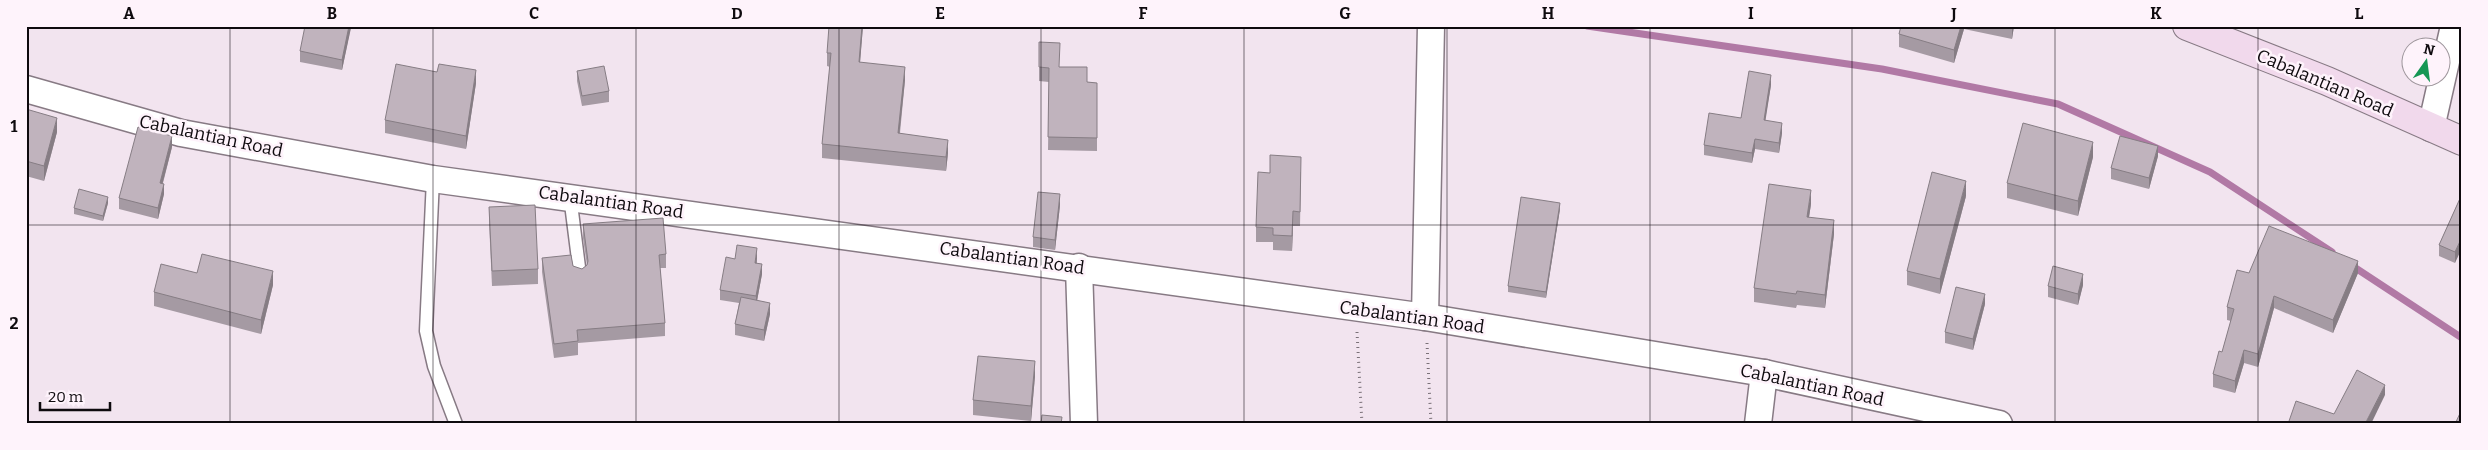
<svg xmlns="http://www.w3.org/2000/svg" width="2488" height="450" font-family="Bitter,serif">
  <rect width="100%" height="100%" fill="#f2e4ef"/>
  <g fill="none" stroke-linecap="round" stroke-linejoin="round">
    <g stroke="#b179a5" stroke-width="7">
      <polyline points="1587,26 1882,69 2058,104 2210,172 2332,252"/>
      <polyline points="2351,265 2462,338"/>
    </g>
    <g stroke="#877a84" stroke-width="15">
      <g id="lane">
        <polyline points="433,179 426,331 434,366 456,424"/>
        <polyline points="570,196 580,275"/>
      </g>
    </g>
    <g stroke="#877a84" stroke-width="29">
      <g id="street">
        <polyline points="26,89 181,133 433,179 1425,317 1764,373 1999,424"/>
        <polyline points="2431,128 2454,26"/>
        <polyline points="1079,267 1084,424"/>
        <polyline points="1425,317 1431,26"/>
        <polyline points="1758,424 1764,373"/>
      </g>
    </g>
    <g stroke="#877a84" stroke-width="30">
      <polyline id="secondary" points="2187,26 2327,81 2462,141"/>
    </g>
    <g stroke="#7a7178" stroke-width="3" stroke-dasharray="1 4" stroke-linecap="butt">
      <polyline points="1357,332 1362,424"/>
      <polyline points="1427,343 1431,424"/>
    </g>
    <use href="#lane" stroke="#fff" stroke-width="12"/>
    <use href="#street" stroke="#fff" stroke-width="26"/>
    <use href="#secondary" stroke="#f1d9ec" stroke-width="28"/>
  </g>
  <g fill="#a59aa3">
    <polygon points="351,26 342,70 300,62 300,51"/>
    <polygon points="863,26 860,62 905,80 900,133 948,153 946,171 822,158 822,144 830,67 827,66 827,53"/>
    <polygon points="1901,26 2014,26 2012,39 1964,29 1954,63 1899,47 1899,34"/>
    <polygon points="1039,67 1060,67 1087,82 1097,83 1097,151 1048,150 1049,82 1039,81"/>
    <polygon points="577,71 609,91 609,102 582,106 577,81"/>
    <polygon points="476,83 466,149 385,133 385,120"/>
    <polygon points="1771,85 1765,120 1782,133 1779,153 1755,149 1752,163 1704,155 1704,145 1741,118"/>
    <polygon points="26,109 57,132 44,181 26,176"/>
    <polygon points="172,147 163,183 164,194 158,219 119,209 119,198"/>
    <polygon points="2158,156 2149,189 2111,179 2111,168"/>
    <polygon points="2093,157 2078,216 2007,198 2007,183"/>
    <polygon points="1301,172 1300,226 1293,226 1292,251 1273,250 1273,242 1256,242 1256,227 1270,173"/>
    <polygon points="2462,194 2455,263 2439,256 2439,245"/>
    <polygon points="1966,196 1940,294 1907,285 1907,271"/>
    <polygon points="108,203 103,221 74,214 74,208"/>
    <polygon points="1811,204 1809,217 1834,234 1825,308 1797,305 1796,308 1754,302 1754,288"/>
    <polygon points="1060,205 1055,250 1033,247 1033,237"/>
    <polygon points="489,207 538,269 538,284 492,286 489,222"/>
    <polygon points="1560,209 1546,298 1508,292 1508,286"/>
    <polygon points="583,224 666,254 666,268 660,268 665,323 665,336 578,343 578,355 554,358 542,272 542,258 582,269 587,265 583,238"/>
    <polygon points="757,258 757,263 762,274 757,301 770,314 764,341 735,335 735,324 739,303 720,300 720,290 735,259"/>
    <polygon points="197,273 273,285 261,334 154,306 154,292"/>
    <polygon points="2249,273 2358,273 2333,333 2274,308 2258,367 2244,363 2235,393 2213,387 2213,374 2222,352 2231,321 2227,320 2227,307"/>
    <polygon points="2083,285 2078,305 2048,297 2048,286"/>
    <polygon points="1985,304 1973,350 1945,343 1945,332"/>
    <polygon points="1035,376 1031,421 973,415 973,400"/>
  </g>
  <g fill="#867d84">
    <polygon points="349,26 351,26 351,28 342,70 342,60"/>
    <polygon points="862,26 863,26 859,75 859,62"/>
    <polygon points="1961,26 1964,26 1964,29 1954,63 1954,50"/>
    <polygon points="2012,26 2014,26 2012,39"/>
    <polygon points="905,67 905,80 898,146 898,133"/>
    <polygon points="476,70 476,83 466,149 466,136"/>
    <polygon points="1771,75 1771,85 1764,130 1764,120"/>
    <polygon points="57,118 57,132 44,181 44,166"/>
    <polygon points="1782,123 1782,133 1779,153 1779,143"/>
    <polygon points="172,136 172,147 160,193 160,183"/>
    <polygon points="1755,139 1755,149 1752,163 1752,153"/>
    <polygon points="948,140 948,153 946,171 946,157"/>
    <polygon points="2093,142 2093,157 2078,216 2078,201"/>
    <polygon points="2158,146 2158,156 2149,189 2149,178"/>
    <polygon points="1966,181 1966,196 1940,294 1940,279"/>
    <polygon points="164,184 164,194 158,219 158,208"/>
    <polygon points="1811,190 1811,204 1807,230 1807,217"/>
    <polygon points="1060,194 1060,205 1055,250 1055,240"/>
    <polygon points="108,197 108,203 103,221 103,216"/>
    <polygon points="1560,203 1560,209 1546,298 1546,292"/>
    <polygon points="1293,211 1293,226 1292,251 1292,236"/>
    <polygon points="1834,220 1834,234 1825,308 1825,295"/>
    <polygon points="2462,237 2462,248 2455,263 2455,252"/>
    <polygon points="757,248 757,258 755,273 755,263"/>
    <polygon points="2358,261 2358,273 2333,333 2333,320"/>
    <polygon points="762,264 762,274 756,306 756,296"/>
    <polygon points="273,271 273,285 261,334 261,320"/>
    <polygon points="2083,274 2083,285 2078,305 2078,294"/>
    <polygon points="1985,294 1985,304 1973,350 1973,339"/>
    <polygon points="2274,296 2274,308 2258,367 2258,354"/>
    <polygon points="770,303 770,314 764,341 764,330"/>
    <polygon points="2244,350 2244,363 2235,393 2235,381"/>
    <polygon points="1035,361 1035,376 1031,421 1031,406"/>
    <polygon points="2385,385 2385,395 2371,424 2365,424"/>
  </g>
  <g fill="#c0b3bd" stroke="#867d84">
    <polygon points="305,26 349,26 342,60 300,51"/>
    <polygon points="829,26 862,26 859,62 905,67 898,133 948,140 946,157 822,144 831,53 827,53"/>
    <polygon points="1901,26 1961,26 1954,50 1899,34"/>
    <polygon points="1039,42 1060,43 1059,67 1087,67 1087,82 1097,83 1097,138 1048,137 1049,68 1039,67"/>
    <polygon points="396,64 437,72 439,64 476,70 466,136 385,120"/>
    <polygon points="604,66 609,91 582,96 577,71"/>
    <polygon points="1749,71 1771,75 1764,120 1782,123 1779,143 1755,139 1752,153 1704,145 1709,113 1741,118"/>
    <polygon points="26,109 57,118 44,166 26,161"/>
    <polygon points="2023,123 2093,142 2078,201 2007,183"/>
    <polygon points="138,127 172,136 160,183 164,184 158,208 119,198"/>
    <polygon points="2120,136 2158,146 2149,178 2111,168"/>
    <polygon points="1270,155 1301,157 1300,212 1293,211 1292,236 1273,235 1273,228 1256,227 1258,172 1270,173"/>
    <polygon points="1932,172 1966,181 1940,279 1907,271"/>
    <polygon points="1769,184 1811,190 1807,217 1834,220 1825,295 1797,291 1796,294 1754,288"/>
    <polygon points="79,189 108,197 103,216 74,208"/>
    <polygon points="1038,192 1060,194 1055,240 1033,237"/>
    <polygon points="2462,194 2462,237 2455,252 2439,245"/>
    <polygon points="1521,197 1560,203 1546,292 1508,286"/>
    <polygon points="535,205 538,269 492,271 489,207"/>
    <polygon points="663,218 666,254 659,255 665,323 577,330 578,341 554,344 542,258 571,255 573,266 582,269 587,265 588,261 583,224"/>
    <polygon points="2269,226 2358,261 2333,320 2274,296 2258,354 2244,350 2235,381 2213,374 2219,351 2222,352 2234,309 2227,307 2237,270 2249,273"/>
    <polygon points="737,245 757,248 755,263 762,264 756,296 720,290 726,257 735,259"/>
    <polygon points="202,254 273,271 261,320 154,292 161,264 197,273"/>
    <polygon points="2053,266 2083,274 2078,294 2048,286"/>
    <polygon points="1956,287 1985,294 1973,339 1945,332"/>
    <polygon points="741,297 770,303 764,330 735,324"/>
    <polygon points="978,356 1035,361 1031,406 973,400"/>
    <polygon points="2357,370 2385,385 2365,424 2288,424 2296,401 2334,414"/>
    <polygon points="2462,409 2462,424 2455,424"/>
    <polygon points="1042,415 1062,417 1061,424 1041,424"/>
  </g>
  <path fill="none" stroke="#0e0a0e" stroke-width="1" stroke-opacity="0.55" d="M230,26V424M433,26V424M636,26V424M839,26V424M1041,26V424M1244,26V424M1447,26V424M1650,26V424M1852,26V424M2055,26V424M2258,26V424M26,225H2462"/>
  <g text-anchor="middle" dominant-baseline="central" stroke-width="5" stroke-linejoin="round" paint-order="stroke">
    <g font-size="18" fill="#0e0a0e" stroke="#fef3fb">
      <text transform="translate(2325 83) rotate(23)">Cabalantian Road</text>
      <text transform="translate(211 136) rotate(12)">Cabalantian Road</text>
      <text transform="translate(611 202) rotate(8)">Cabalantian Road</text>
      <text transform="translate(1012 258) rotate(8)">Cabalantian Road</text>
      <text transform="translate(1412 317) rotate(8)">Cabalantian Road</text>
      <text transform="translate(1812 385) rotate(12)">Cabalantian Road</text>
    </g>
  </g>
  <rect width="2488" height="450" fill="none" stroke="#fef3fb" stroke-width="55"/>
  <g transform="translate(2426 62) rotate(14)"><circle r="24" fill="#fef3fb" stroke="#9e969c"/>
  <path d="M0-4L9 19L0 12L-9 19Z" fill="#169755"/>
  <text y="-8" font-size="14" font-weight="bold" text-anchor="middle" fill="#0e0a0e">N</text>
  </g>
  <path d="M40 402v8h70v-8" fill="none" stroke="#0e0a0e" stroke-width="2.5"/>
  <text x="48" y="402" font-size="15" fill="#0e0a0e" stroke="#fef3fb" stroke-width="4" paint-order="stroke">20 m</text>
  <rect x="28" y="28" width="2432" height="394" fill="none" stroke="#0e0a0e" stroke-width="2"/>
  <g font-size="16" text-anchor="middle" font-weight="bold" fill="#0e0a0e">
    <text x="129" y="19">A</text>
    <text x="332" y="19">B</text>
    <text x="534" y="19">C</text>
    <text x="737" y="19">D</text>
    <text x="940" y="19">E</text>
    <text x="1143" y="19">F</text>
    <text x="1345" y="19">G</text>
    <text x="1548" y="19">H</text>
    <text x="1751" y="19">I</text>
    <text x="1954" y="19">J</text>
    <text x="2156" y="19">K</text>
    <text x="2359" y="19">L</text>
    <text x="14" y="132">1</text>
    <text x="14" y="329">2</text>
  </g>
</svg>
